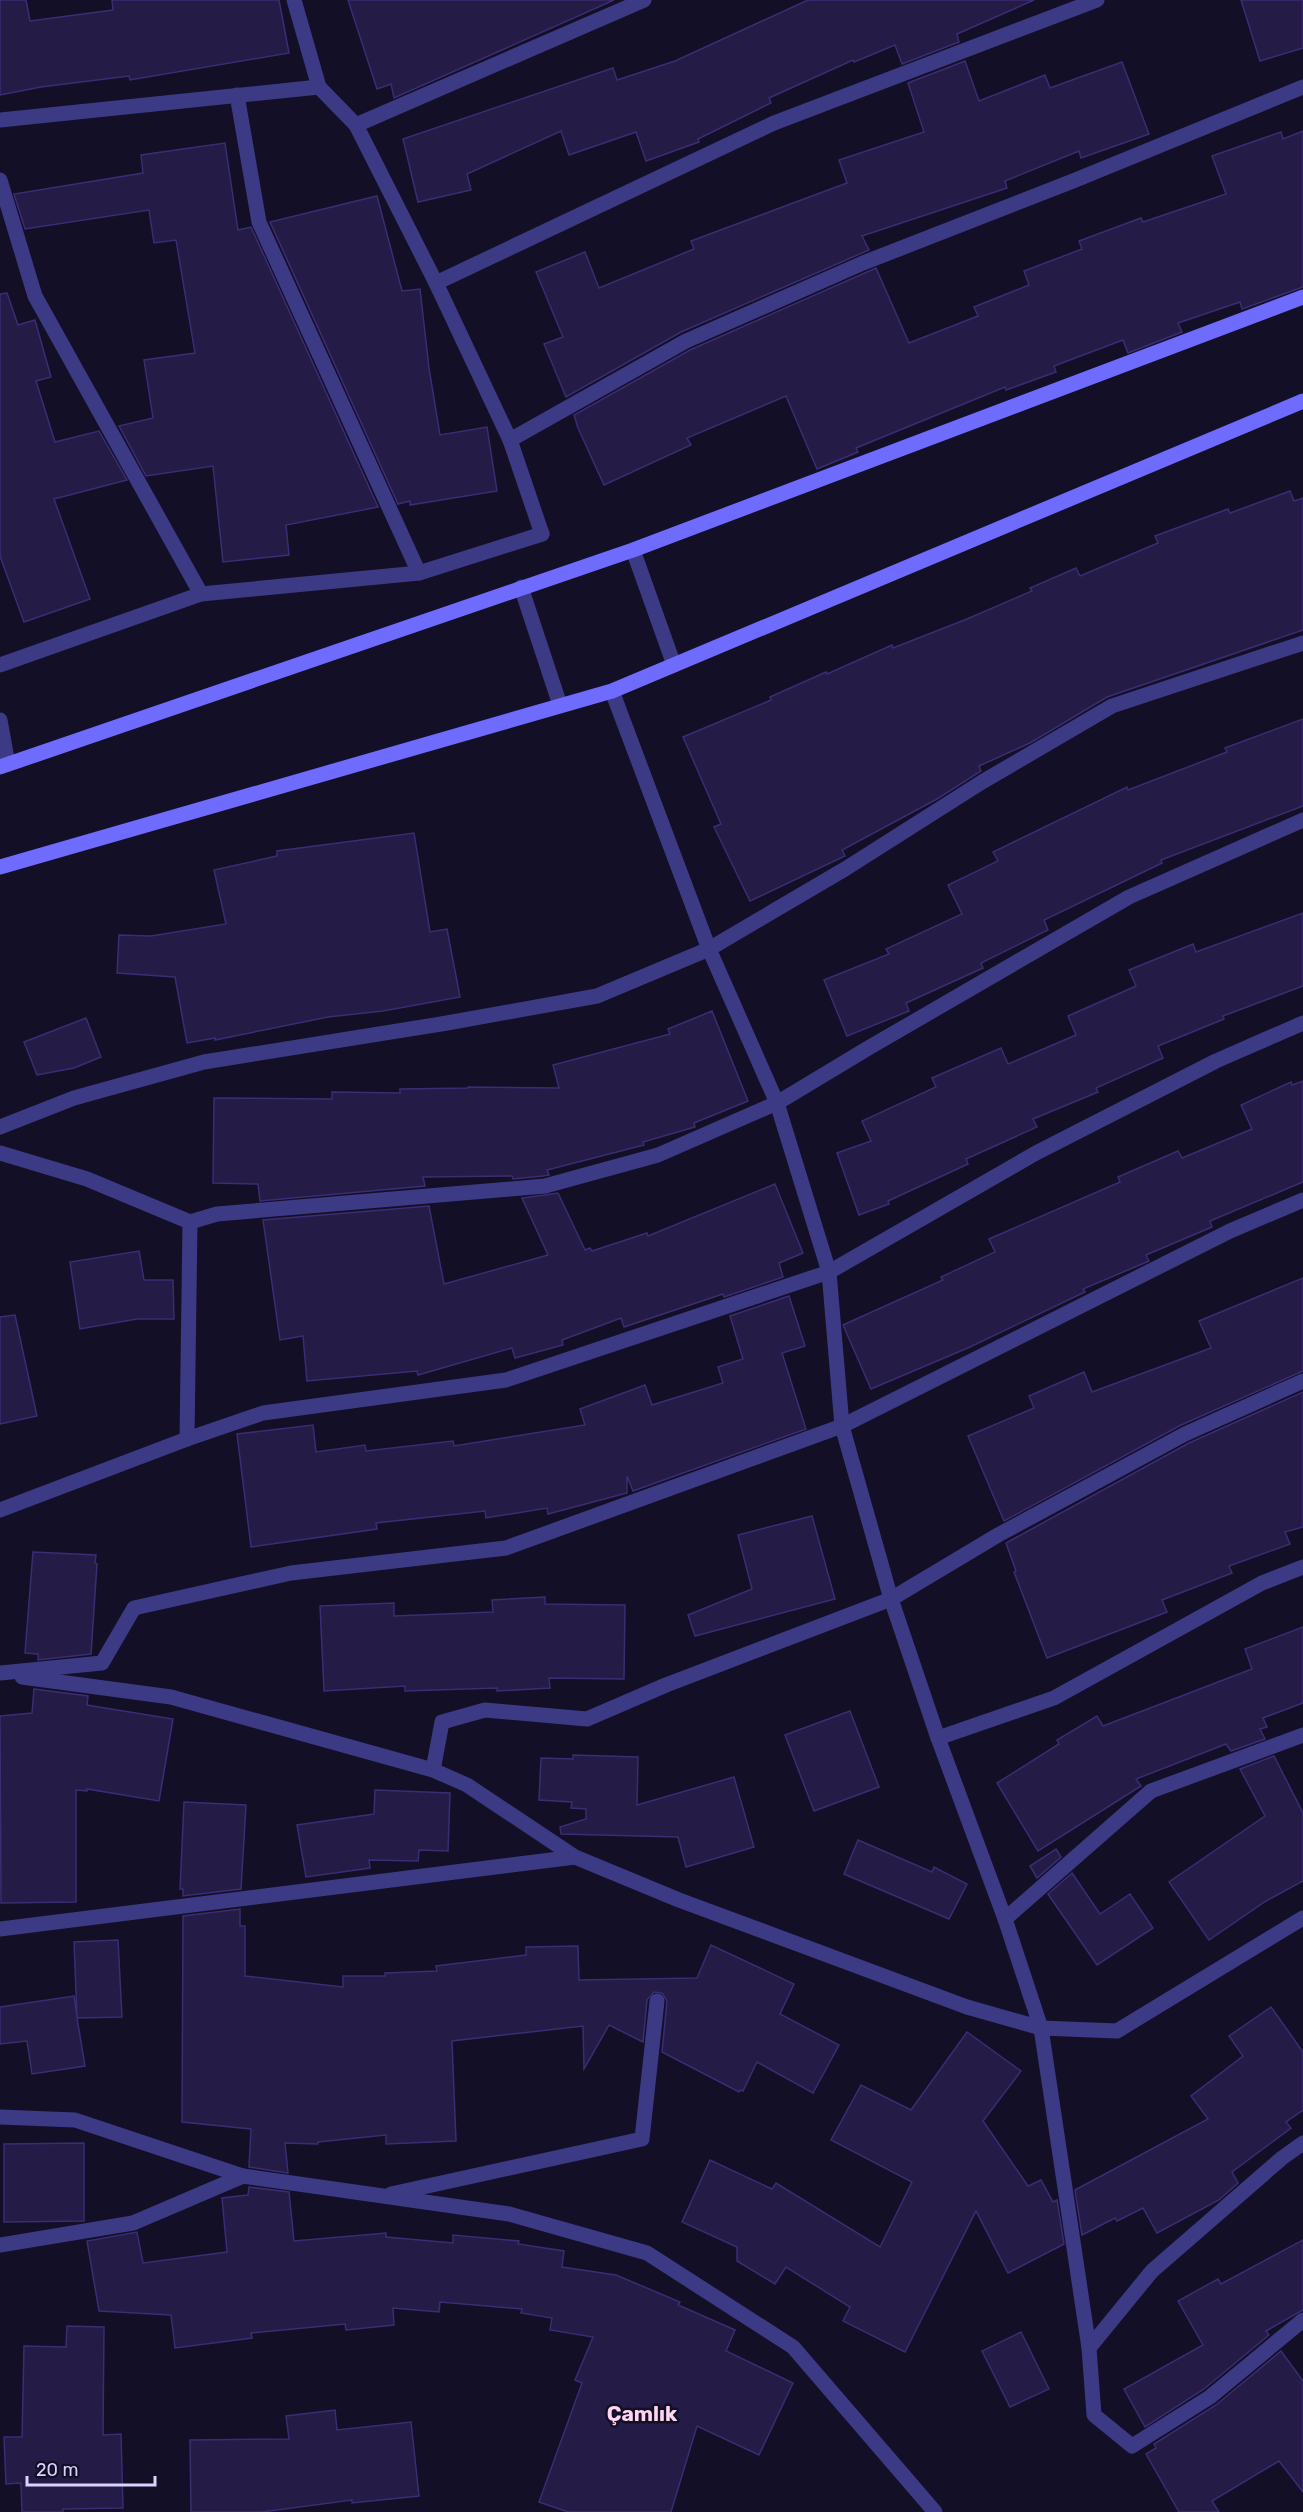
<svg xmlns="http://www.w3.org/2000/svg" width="1303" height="2512" font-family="Rubik,sans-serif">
  <rect width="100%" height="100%" fill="#130f26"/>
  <g fill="#241b47" stroke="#3b2d73" stroke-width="1.5">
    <polygon points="0,0 26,0 30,21 113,10 112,0 279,0 289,53 130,80 129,76 41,87 0,95"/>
    <polygon points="348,0 614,0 394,98 391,84 377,89"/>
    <polygon points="808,0 1034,0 957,34 959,42 902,64 895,45 854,62 853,60 769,98 771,103 698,139 699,142 646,161 636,132 569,155 561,131 467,174 471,190 418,202 403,139 613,68 617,80 675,61"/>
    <polygon points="1241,0 1303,0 1303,48 1260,61"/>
    <polygon points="965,61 979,101 1045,75 1050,88 1122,62 1149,134 1081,158 1079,151 1005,181 1007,188 862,236 869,250 681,332 566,397 544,344 563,337 536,272 585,252 599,288 694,249 691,241 847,183 839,160 924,132 908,83"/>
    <polygon points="1303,131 1303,287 1242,309 1240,302 1178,323 1182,332 1128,353 1123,340 1054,366 1056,372 1006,390 1005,387 856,448 858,452 817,469 786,396 687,438 691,445 604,485 578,428 574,415 690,350 876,268 909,343 978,316 974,307 1029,285 1024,271 1082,249 1079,241 1141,218 1143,222 1226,194 1212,156 1281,132 1283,139"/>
    <polygon points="225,143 238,230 251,227 378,507 286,525 289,555 223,562 213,466 146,476 119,426 153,418 144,360 195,353 176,240 154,243 149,210 25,229 14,194 143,173 141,155"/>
    <polygon points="377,196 402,291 420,289 429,368 440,435 487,427 497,491 410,505 410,501 398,504 270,222"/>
    <polygon points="7,293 18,325 35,320 51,377 36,381 55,442 99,431 127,480 54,499 90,599 24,622 0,556 0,294"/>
    <polygon points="1290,491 1294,501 1303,498 1303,630 1107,697 1030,743 979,766 981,771 937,799 842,850 845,856 750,901 714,827 721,824 683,737 771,700 770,697 826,672 827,674 892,645 893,648 967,619 1032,591 1030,588 1076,568 1080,576 1158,543 1155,536 1228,509 1230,513"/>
    <polygon points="1303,719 1303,806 1161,860 1162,863 1044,920 1048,930 981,963 983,968 906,1003 909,1011 847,1036 824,980 889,954 886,949 962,914 948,885 998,861 993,852 1127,787 1128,790 1227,752 1225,748"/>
    <polygon points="414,833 430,932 447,929 460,997 383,1011 328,1017 215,1040 215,1038 187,1043 175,977 117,973 119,935 151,936 226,924 214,870 277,856 277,851"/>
    <polygon points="1303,913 1303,986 1223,1016 1224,1019 1158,1046 1163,1058 1096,1088 1098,1092 1033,1119 1037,1127 966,1159 968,1164 888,1201 889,1204 859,1215 837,1153 871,1141 862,1121 936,1087 932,1078 1001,1048 1008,1064 1076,1035 1068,1016 1136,986 1129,970 1193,944 1196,952"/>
    <polygon points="712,1011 748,1101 694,1123 695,1127 643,1142 644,1145 547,1170 549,1175 543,1176 513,1179 512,1176 423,1177 425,1186 260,1201 258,1184 213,1183 214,1098 332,1099 332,1092 400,1093 400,1089 468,1088 468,1087 559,1088 553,1065 670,1034 668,1029"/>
    <polygon points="86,1018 101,1057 74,1068 37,1075 24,1042"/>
    <polygon points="1303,1081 1303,1182 1210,1221 1212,1227 1146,1255 1149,1261 1083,1289 1085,1292 970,1347 871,1389 843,1325 943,1280 941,1277 995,1252 989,1239 1120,1182 1118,1177 1178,1151 1182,1158 1252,1129 1241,1105 1291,1082 1292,1085"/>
    <polygon points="775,1184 803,1253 779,1263 783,1277 724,1297 723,1294 624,1327 621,1318 562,1340 563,1345 515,1358 512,1348 418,1375 417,1371 307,1381 303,1336 280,1340 263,1220 429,1206 444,1284 548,1255 522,1198 558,1193 585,1250 590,1248 592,1251 647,1233 648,1236"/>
    <polygon points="139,1251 144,1280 173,1280 174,1319 137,1319 80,1329 70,1262"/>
    <polygon points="1303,1278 1303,1371 1181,1425 1004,1521 968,1436 1034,1408 1029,1396 1084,1372 1092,1392 1211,1348 1199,1321"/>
    <polygon points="789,1296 805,1346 782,1353 806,1429 633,1491 627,1476 627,1493 548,1514 547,1508 486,1518 485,1511 376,1523 377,1529 251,1547 237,1434 313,1425 316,1452 365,1445 366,1451 453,1441 454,1446 585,1425 580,1409 645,1385 652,1405 723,1383 718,1367 743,1359 730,1316"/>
    <polygon points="15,1315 37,1416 0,1424 0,1317"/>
    <polygon points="1303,1392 1303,1527 1285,1532 1290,1544 1229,1566 1232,1573 1162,1600 1167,1612 1047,1658 1014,1572 1016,1571 1006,1543 1189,1443"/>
    <polygon points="812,1516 835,1599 695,1636 688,1615 752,1589 738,1535"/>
    <polygon points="33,1552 96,1555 95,1563 97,1564 91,1654 38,1660 38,1654 25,1653"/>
    <polygon points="545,1597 545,1604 625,1605 624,1679 549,1678 550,1688 497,1691 497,1688 405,1691 405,1686 324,1691 320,1606 394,1603 394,1616 493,1612 492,1600"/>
    <polygon points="1303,1627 1303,1703 1263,1718 1267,1727 1260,1729 1265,1739 1231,1751 1226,1744 1136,1779 1141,1786 1038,1851 997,1783 1059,1744 1057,1740 1097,1716 1103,1726 1252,1669 1245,1649"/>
    <polygon points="34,1689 88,1696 87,1705 173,1719 159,1801 87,1789 87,1791 76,1790 76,1902 1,1903 0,1716 32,1713"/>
    <polygon points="850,1711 879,1787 814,1811 785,1735"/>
    <polygon points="573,1755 638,1757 637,1805 734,1777 754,1847 686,1867 678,1837 561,1834 560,1827 586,1819 586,1809 571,1808 572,1802 539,1800 541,1758 573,1759"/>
    <polygon points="1274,1756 1303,1813 1303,1881 1266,1901 1209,1940 1169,1882 1265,1816 1240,1769"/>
    <polygon points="375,1790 450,1793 448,1851 419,1850 418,1861 369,1860 370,1868 306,1877 297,1825 374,1814"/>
    <polygon points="184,1802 246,1805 241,1889 183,1896 183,1889 180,1889"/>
    <polygon points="858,1840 932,1872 934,1867 967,1884 949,1919 844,1874"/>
    <polygon points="1056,1849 1061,1857 1037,1878 1030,1866"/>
    <polygon points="1072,1873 1100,1914 1130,1894 1153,1928 1097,1965 1048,1894"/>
    <polygon points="240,1909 240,1926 245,1926 245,1976 343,1987 343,1976 385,1976 385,1973 437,1971 436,1966 526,1955 526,1947 578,1946 579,1980 697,1978 711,1945 794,1984 780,2014 839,2045 813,2093 757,2062 743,2091 740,2090 739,2092 662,2052 667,2001 662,1993 654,1992 647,2000 643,2042 609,2025 584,2069 583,2026 452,2041 456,2141 386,2144 386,2135 318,2142 318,2144 285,2143 288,2173 249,2167 251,2129 182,2122 183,1916"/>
    <polygon points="118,1940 122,2017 77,2018 85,2066 32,2074 27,2041 0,2044 0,2007 74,1996 77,2017 74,1942"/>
    <polygon points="1271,2007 1303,2052 1303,2110 1286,2122 1291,2128 1232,2172 1238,2183 1219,2200 1157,2233 1143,2208 1117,2221 1115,2218 1082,2235 1075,2190 1208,2119 1191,2096 1243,2056 1229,2036"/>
    <polygon points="967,2032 1021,2071 983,2121 1028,2186 1041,2180 1053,2202 1057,2200 1064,2244 1008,2273 976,2211 905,2352 843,2321 850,2307 786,2267 775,2284 737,2261 737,2247 682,2222 710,2160 772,2189 776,2183 880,2247 912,2182 831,2140 861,2085 911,2110"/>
    <polygon points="84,2143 84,2221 4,2222 4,2144"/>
    <polygon points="249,2187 289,2192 294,2241 386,2233 386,2237 453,2243 453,2235 519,2241 518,2244 564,2251 562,2267 616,2275 680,2302 678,2305 735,2330 726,2351 793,2383 759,2455 697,2426 671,2512 568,2512 539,2502 582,2383 575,2380 593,2337 550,2330 552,2318 521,2313 522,2309 440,2302 439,2312 393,2308 394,2325 346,2330 345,2324 251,2333 252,2338 175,2348 171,2315 99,2311 87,2241 137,2232 143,2263 227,2252 222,2198 248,2195"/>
    <polygon points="1303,2240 1303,2310 1266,2331 1269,2335 1204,2389 1145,2427 1124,2389 1203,2345 1178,2301 1218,2279 1221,2284"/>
    <polygon points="67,2326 104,2327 103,2435 121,2434 123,2508 63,2509 63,2512 22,2512 21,2483 6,2484 4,2437 22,2437 24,2346 66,2347"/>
    <polygon points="1021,2332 1049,2389 1010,2407 982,2351"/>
    <polygon points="1281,2351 1303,2381 1303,2492 1279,2461 1212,2501 1219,2512 1179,2512 1146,2454 1156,2448 1154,2444 1216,2405"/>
    <polygon points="335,2410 337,2430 411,2422 419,2496 352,2503 352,2500 262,2512 191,2512 190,2440 289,2439 286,2416"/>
  </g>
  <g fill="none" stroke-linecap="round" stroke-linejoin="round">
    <polyline stroke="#3d3a85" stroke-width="15" points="0,665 201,594 419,573 542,534"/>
    <g stroke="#3d3a85" stroke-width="15">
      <polyline points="294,0 319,87 356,125 436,283 510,440 542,534"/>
      <polyline points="237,95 259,222 419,573"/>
      <polyline points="0,120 319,87"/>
      <polyline points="356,125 644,0"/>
      <polyline points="0,180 35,296 201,594"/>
      <polyline points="436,283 774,123 1097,0"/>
      <polyline points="510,440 686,341 863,263 1073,181 1303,87"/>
      <polyline points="612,691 709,949 777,1103 829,1272 842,1426 891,1599 938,1738 1005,1919 1041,2028 1089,2348 1094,2415 1132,2446 1210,2397 1303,2320"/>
      <polyline points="0,720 8,764"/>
      <polyline points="0,1127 74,1098 204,1062 447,1023 597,996 709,949 845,869 982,782 1112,706 1303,643"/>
      <polyline points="0,1153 87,1179 190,1222 187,1439"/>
      <polyline points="190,1222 217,1214 545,1186 658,1155 777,1103 870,1047 1129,897 1303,820"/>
      <polyline points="0,1510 187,1439 263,1413 506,1380 829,1272 1036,1153 1216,1061 1303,1023"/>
      <polyline points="0,1673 102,1663 134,1608 291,1573 506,1548 842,1426 1230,1231 1303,1200"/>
      <polyline points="22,1677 171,1697 433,1770 467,1785 575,1857 679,1900 967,2007 1041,2028 1117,2031 1303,1918"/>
      <polyline points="938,1738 1054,1698 1262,1583 1303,1567"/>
      <polyline points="433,1770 442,1722 485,1710 587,1719 666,1685 891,1599 998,1535 1185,1434 1303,1381"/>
      <polyline points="1005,1919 1151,1791 1303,1735"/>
      <polyline points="0,1929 575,1857"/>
      <polyline points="0,2117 75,2120 243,2176 509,2214 647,2253 793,2347 935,2512"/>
      <polyline points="391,2194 642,2139 657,2001"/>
      <polyline points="0,2245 133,2223 243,2176"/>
      <polyline points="1089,2348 1152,2271 1282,2158 1303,2143"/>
    </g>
    <g stroke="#3d3a85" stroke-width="15">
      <polyline points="633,550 674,665"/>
      <polyline points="521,587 560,705"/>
    </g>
    <g stroke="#6f6bff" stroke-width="15">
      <polyline points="0,767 633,550 1303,297"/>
      <polyline points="0,867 612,691 1303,401"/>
    </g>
  </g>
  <g text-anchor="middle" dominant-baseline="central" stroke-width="5" stroke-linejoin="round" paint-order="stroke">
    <g font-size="21" font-weight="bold" fill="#ffd6f0" stroke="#130f26">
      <text x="642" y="2413">Çamlık</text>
    </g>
  </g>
  <path d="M27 2476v9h128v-9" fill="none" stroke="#d9d4ff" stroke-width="3"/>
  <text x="36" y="2476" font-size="18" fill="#d9d4ff" stroke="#130f26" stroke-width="4.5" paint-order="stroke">20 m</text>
</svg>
